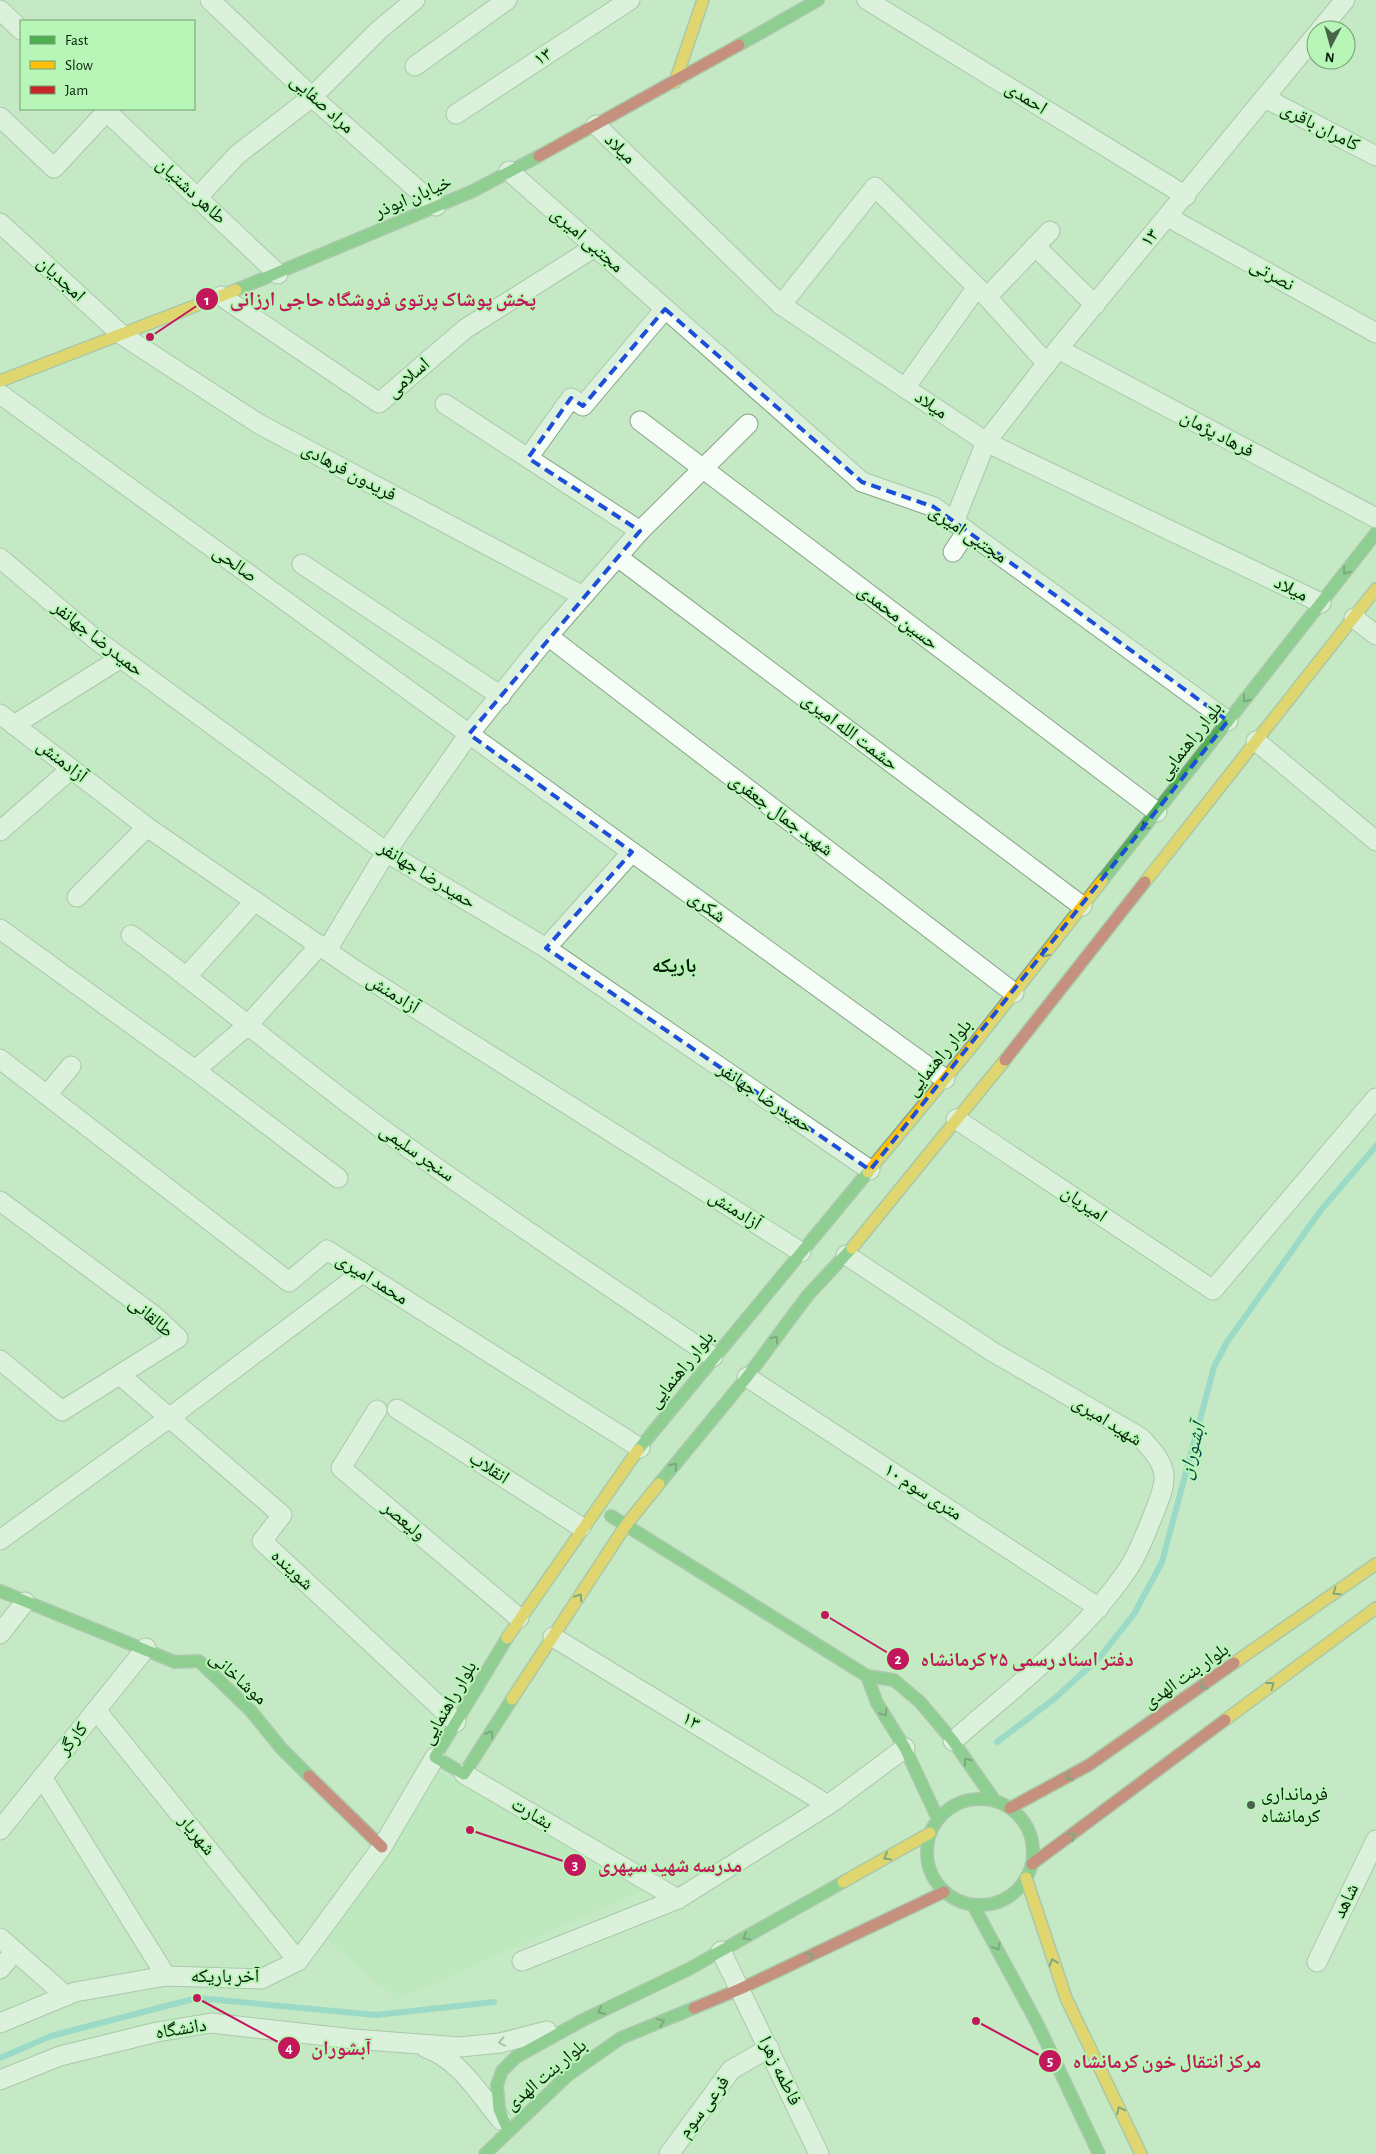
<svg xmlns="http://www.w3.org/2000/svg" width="1376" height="2154" font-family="'Alegreya Sans','Noto Naskh Arabic',sans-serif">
  <rect width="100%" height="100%" fill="#c5e8c5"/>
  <polygon fill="#b6ecb7" points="438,1770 643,1890 397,2000 327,1940"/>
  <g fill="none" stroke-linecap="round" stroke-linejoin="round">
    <g stroke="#69cac8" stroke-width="6">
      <polyline points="997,1742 1054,1699 1100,1657 1134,1614 1162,1562 1214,1367 1227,1342 1321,1210 1376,1146"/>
      <polyline points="0,2058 51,2036 197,1998 376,2015 494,2002"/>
    </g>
    <g stroke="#88a489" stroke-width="21">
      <g id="street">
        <polyline points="210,0 312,97 436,206"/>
        <polyline points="867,0 1186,196"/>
        <polyline points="0,10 21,30"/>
        <polyline points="1320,30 1345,0"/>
        <polyline points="415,66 507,0"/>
        <polyline points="1265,98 1376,156"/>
        <polyline points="104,109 278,274"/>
        <polyline points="456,114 630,0"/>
        <polyline points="0,117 54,168 107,111"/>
        <polyline points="596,125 781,305 986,442 1321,603"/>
        <polyline points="509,171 862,482 934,507 1228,721"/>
        <polyline points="198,197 237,155 312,97 379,30 415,0"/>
        <polyline points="1168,217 1376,333"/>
        <polyline points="0,223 122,335 259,424 583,596"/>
        <polyline points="1035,246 1095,305"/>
        <polyline points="221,296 379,403 465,329 595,247"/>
        <polyline points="987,297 1047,364"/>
        <polyline points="781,305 875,187 987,297 1050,231"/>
        <polyline points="1058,349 1376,518"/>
        <polyline points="905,388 977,287"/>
        <polyline points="0,394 945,1079"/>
        <polyline points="445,404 640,531"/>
        <polyline points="640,421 1157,812"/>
        <polyline points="528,458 571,398 583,406 665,309"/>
        <polyline points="954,522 986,442 1058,349 1316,35"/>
        <polyline points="953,552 967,531"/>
        <polyline points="0,558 95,639 386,852 546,948 870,1170"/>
        <polyline points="619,558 1082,906"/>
        <polyline points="302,564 501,696"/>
        <polyline points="1354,618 1376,635"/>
        <polyline points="548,636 1014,993"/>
        <polyline points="0,714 147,827 355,970 801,1252"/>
        <polyline points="14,725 121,658"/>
        <polyline points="1256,741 1376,841"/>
        <polyline points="0,831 71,769"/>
        <polyline points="77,897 147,827"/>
        <polyline points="0,929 195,1070 338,1178"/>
        <path d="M131,935C220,1000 303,1072 392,1136C497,1212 606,1284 713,1357"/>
        <polyline points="546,948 632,852"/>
        <polyline points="327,950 386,852 469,734 548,636 640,531 748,424"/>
        <polyline points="187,976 255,901"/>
        <polyline points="0,1059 289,1282 327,1250 640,1448"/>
        <polyline points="195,1070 247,1026 320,945"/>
        <polyline points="47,1095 71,1066"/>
        <polyline points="956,1119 1213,1290 1376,1098"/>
        <polyline points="0,1201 152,1314 178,1338 62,1411 0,1360"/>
        <path d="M846,1255L993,1352L1140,1437C1150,1448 1162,1459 1164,1475C1165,1489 1157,1505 1152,1518C1145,1535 1138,1554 1128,1569C1082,1637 1013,1688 953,1741"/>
        <polyline points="120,1375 282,1515 262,1541 456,1722"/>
        <polyline points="747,1377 1099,1608"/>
        <polyline points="397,1409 581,1527"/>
        <polyline points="377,1410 341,1468 519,1618"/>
        <polyline points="0,1540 169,1418 362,1273"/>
        <polyline points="0,1634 25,1602"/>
        <polyline points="553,1637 828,1805"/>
        <polyline points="96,1710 298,1961"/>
        <polyline points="464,1774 678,1899"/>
        <polyline points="42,1777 166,1976"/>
        <polyline points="0,1830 146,1648"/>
        <polyline points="0,1938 66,1996"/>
        <polyline points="721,1951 819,2154"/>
        <polyline points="522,1961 678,1899 828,1805 905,1748"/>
        <polyline points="1317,1962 1376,1840"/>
        <polyline points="0,1969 15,1951"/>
        <polyline points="0,2023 75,1992 166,1976 261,1979 298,1961 382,1847 435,1757"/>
        <path d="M426,2048C459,2059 479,2094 501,2120"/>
        <polyline points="0,2080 60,2056 157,2032 211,2023 353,2039 460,2047 500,2043 547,2031"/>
        <polyline points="669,2154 731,2070 769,2048"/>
      </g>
    </g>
    <g stroke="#88a489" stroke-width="14">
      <g id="fast">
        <polyline points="739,45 818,0"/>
        <polyline points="236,290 473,191 539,156"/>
        <polyline points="1102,881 1376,533"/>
        <polyline points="638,1450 868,1172"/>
        <polyline points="659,1484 747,1377 808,1295 852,1248"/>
        <polyline points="611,1516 867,1676 894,1680 920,1702 953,1741 995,1801"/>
        <polyline points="0,1591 175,1662 199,1661 251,1711 281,1748 309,1776"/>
        <polyline points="507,1638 435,1757 464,1774 512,1699"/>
        <polyline points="867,1676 877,1703 905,1748 938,1819"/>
        <circle cx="980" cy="1852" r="53"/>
        <polyline points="973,1905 1037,2023 1099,2154"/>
        <polyline points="508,2130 499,2109 497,2085 502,2071 516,2057 583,2020 689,1969 843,1882"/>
        <polyline points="485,2154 568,2075 621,2038 694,2008"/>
      </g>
    </g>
    <g stroke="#88a489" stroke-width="14">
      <g id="slow">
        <polyline points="675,82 703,0"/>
        <polyline points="0,381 236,290"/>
        <polyline points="1145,882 1376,589"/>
        <polyline points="868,1172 973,1045 1102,881"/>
        <polyline points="852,1248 1005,1060"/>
        <polyline points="507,1638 638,1450"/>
        <polyline points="1234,1663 1376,1564"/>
        <polyline points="512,1699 626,1525 659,1484"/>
        <polyline points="1225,1720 1376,1608"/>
        <polyline points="1026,1878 1066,1998 1141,2154"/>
        <polyline points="843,1882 930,1833"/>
      </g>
    </g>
    <g stroke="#88a489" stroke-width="14">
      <g id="jam">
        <polyline points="539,156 739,45"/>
        <polyline points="1005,1060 1145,882"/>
        <polyline points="309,1776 382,1847"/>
        <polyline points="1010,1808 1089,1765 1234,1663"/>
        <polyline points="1032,1864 1225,1720"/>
        <polyline points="694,2008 740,1989 944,1892"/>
      </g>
    </g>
    <use href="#street" stroke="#f6fcf6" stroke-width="19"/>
    <use href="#fast" stroke="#4caf50" stroke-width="11"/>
    <use href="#slow" stroke="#ffc107" stroke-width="11"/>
    <use href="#jam" stroke="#c62828" stroke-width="11"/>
  </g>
  <defs><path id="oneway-chevron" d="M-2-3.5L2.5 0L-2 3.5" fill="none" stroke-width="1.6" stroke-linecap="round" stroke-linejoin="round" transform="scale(1.25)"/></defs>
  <g stroke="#255f28">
    <use href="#oneway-chevron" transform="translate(1346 571) rotate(128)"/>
    <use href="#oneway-chevron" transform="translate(1246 699) rotate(128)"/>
    <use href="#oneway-chevron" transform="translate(1145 827) rotate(128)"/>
    <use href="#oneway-chevron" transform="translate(1045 954) rotate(128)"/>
    <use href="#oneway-chevron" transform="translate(775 1339) rotate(-53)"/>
    <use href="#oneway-chevron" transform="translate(674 1466) rotate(-51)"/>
    <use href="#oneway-chevron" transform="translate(1336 1592) rotate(145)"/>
    <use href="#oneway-chevron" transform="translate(579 1597) rotate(-57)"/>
    <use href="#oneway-chevron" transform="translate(1271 1685) rotate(-36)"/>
    <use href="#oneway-chevron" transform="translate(1203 1686) rotate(145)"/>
    <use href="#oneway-chevron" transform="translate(884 1713) rotate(58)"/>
    <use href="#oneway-chevron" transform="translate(490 1734) rotate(-57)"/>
    <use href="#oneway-chevron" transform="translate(967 1761) rotate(-126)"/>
    <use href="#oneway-chevron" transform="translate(1069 1777) rotate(151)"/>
    <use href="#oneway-chevron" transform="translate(1072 1836) rotate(-38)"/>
    <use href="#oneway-chevron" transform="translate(887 1857) rotate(151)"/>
    <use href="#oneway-chevron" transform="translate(746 1937) rotate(151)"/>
    <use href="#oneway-chevron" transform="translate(997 1947) rotate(62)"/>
    <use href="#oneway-chevron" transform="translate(810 1956) rotate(-25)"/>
    <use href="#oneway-chevron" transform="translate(1053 1962) rotate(-110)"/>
    <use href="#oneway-chevron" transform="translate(601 2011) rotate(155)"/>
    <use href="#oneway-chevron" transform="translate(661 2022) rotate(-23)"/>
    <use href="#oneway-chevron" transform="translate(1120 2110) rotate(-116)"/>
  </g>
  <use stroke="#8a988a" href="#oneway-chevron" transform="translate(502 2042) rotate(169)"/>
  <path d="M0 0H1376V2154H0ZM665,309L862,482L934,507L1228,721L870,1170L546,948L632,852L469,734L640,531L528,458L571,398L583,406Z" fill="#c5e8c5" fill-opacity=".55" fill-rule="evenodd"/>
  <path fill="none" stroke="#1d4ed8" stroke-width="4" stroke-dasharray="10 6" stroke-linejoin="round" d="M665,309L862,482L934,507L1228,721L870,1170L546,948L632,852L469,734L640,531L528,458L571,398L583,406Z"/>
  <circle fill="#48644a" stroke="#b7f6b7" stroke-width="2" cx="1251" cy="1805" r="5"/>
  <g text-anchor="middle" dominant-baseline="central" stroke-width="4" stroke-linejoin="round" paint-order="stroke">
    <g font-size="19" fill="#051d07" stroke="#b7f6b7">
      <text transform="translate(543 57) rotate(-33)">۱۳</text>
      <text transform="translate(1026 98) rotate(32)">احمدی</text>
      <text transform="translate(322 104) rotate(42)">مراد صفایی</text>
      <text transform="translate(1320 127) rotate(27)">کامران باقری</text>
      <text transform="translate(620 149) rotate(44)">میلاد</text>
      <text transform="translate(191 191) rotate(43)">طاهر دشتیان</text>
      <text transform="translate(413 197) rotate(-23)">خیابان ابوذر</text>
      <text transform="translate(1150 238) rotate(-50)">۱۳</text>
      <text transform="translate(587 240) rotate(41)">مجتبی امیری</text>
      <text transform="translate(1272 275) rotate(29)">نصرتی</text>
      <text transform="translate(61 279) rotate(43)">امجدیان</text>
      <text transform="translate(408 378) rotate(-41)">اسلامی</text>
      <text transform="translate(931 405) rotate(34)">میلاد</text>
      <text transform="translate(1217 434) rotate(28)">فرهاد پژمان</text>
      <text transform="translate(349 472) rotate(28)">فریدون فرهادی</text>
      <text transform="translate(968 534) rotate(34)">مجتبی امیری</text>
      <text transform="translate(235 564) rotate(36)">صالحی</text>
      <text transform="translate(1291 589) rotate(26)">میلاد</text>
      <text transform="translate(898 617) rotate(37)">حسین محمدی</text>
      <text transform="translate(98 639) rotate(38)">حمیدرضا جهانفر</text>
      <text transform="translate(850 732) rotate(37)">حشمت الله امیری</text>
      <text transform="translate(1190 741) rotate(-52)">بلوار راهنمایی</text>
      <text transform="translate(62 761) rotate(38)">آزادمنش</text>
      <text transform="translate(781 815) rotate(37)">شهید جمال جعفری</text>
      <text transform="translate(427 875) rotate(32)">حمیدرضا جهانفر</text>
      <text transform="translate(707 907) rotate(36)">شکری</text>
      <text transform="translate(393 994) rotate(32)">آزادمنش</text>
      <text transform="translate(939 1058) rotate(-51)">بلوار راهنمایی</text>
      <text transform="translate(765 1098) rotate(34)">حمیدرضا جهانفر</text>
      <text transform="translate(417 1153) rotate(35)">سنجر سلیمی</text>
      <text transform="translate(1084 1204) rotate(34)">امیریان</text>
      <text transform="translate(735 1210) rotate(32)">آزادمنش</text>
      <text transform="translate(372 1279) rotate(32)">محمد امیری</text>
      <text transform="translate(151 1317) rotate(41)">طالقانی</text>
      <text transform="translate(681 1370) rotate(-51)">بلوار راهنمایی</text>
      <text transform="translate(1107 1421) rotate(32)">شهید امیری</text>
      <text transform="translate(489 1468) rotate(33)">انقلاب</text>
      <text transform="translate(923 1492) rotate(33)">۱۰ متری سوم</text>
      <text transform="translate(404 1521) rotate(40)">ولیعصر</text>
      <text transform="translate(292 1570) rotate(43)">شوینده</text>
      <text transform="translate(1186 1676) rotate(-35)">بلوار بنت الهدی</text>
      <text transform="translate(238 1678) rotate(42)">موشاخانی</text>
      <text transform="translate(449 1703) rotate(-60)">بلوار راهنمایی</text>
      <text transform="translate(691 1721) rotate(31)">۱۳</text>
      <text transform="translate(73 1739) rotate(-51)">کارگر</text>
      <text transform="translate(532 1814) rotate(30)">بشارت</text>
      <text transform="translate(197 1835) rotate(51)">شهریار</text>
      <text transform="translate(1346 1901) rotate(-64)">شاهد</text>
      <text x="225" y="1976">آخر باریکه</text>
      <text transform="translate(181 2029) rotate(-9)">دانشگاه</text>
      <text transform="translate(780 2071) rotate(64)">فاطمه زهرا</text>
      <text transform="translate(546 2075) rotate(-40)">بلوار بنت الهدی</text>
      <text transform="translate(704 2107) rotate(-53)">فرعی سوم</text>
    </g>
    <g font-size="19" fill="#051d07" stroke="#b7f6b7" text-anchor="start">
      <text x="1261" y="1794">فرمانداری<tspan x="1261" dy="22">کرمانشاه</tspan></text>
    </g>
    <g font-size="20" font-weight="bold" fill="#051d07" stroke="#b7f6b7">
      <text x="674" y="966">باریکه</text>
    </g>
    <g font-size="20" font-style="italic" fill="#0c4449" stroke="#b7f6b7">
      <text transform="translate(1192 1451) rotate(-75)">آبشوران</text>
    </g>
  </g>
  <path fill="none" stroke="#c2185b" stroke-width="2" d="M150 337L207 299M825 1615L898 1659M470 1830L575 1865M197 1998L289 2048M976 2021L1050 2061"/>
  <g fill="#c2185b" stroke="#b7f6b7" stroke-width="2">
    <circle cx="150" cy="337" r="5"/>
    <circle cx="825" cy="1615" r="5"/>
    <circle cx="470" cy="1830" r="5"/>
    <circle cx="197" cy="1998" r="5"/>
    <circle cx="976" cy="2021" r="5"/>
    <circle cx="207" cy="299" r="12"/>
    <circle cx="898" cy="1659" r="12"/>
    <circle cx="575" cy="1865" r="12"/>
    <circle cx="289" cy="2048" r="12"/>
    <circle cx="1050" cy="2061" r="12"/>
  </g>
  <g font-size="15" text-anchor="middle" font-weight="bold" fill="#fff">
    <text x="207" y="305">1</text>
    <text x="898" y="1664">2</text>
    <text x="575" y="1870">3</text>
    <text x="289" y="2053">4</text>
    <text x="1050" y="2066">5</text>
  </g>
  <g font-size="20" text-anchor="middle" font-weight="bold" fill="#c2185b" stroke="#b7f6b7" stroke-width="4" stroke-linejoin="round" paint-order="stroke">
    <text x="383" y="306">پخش پوشاک پرتوی فروشگاه حاجی ارزانی</text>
    <text x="1027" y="1666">دفتر اسناد رسمی ۲۵ کرمانشاه</text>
    <text x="670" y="1872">مدرسه شهید سپهری</text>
    <text x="341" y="2055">آبشوران</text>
    <text x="1167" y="2068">مرکز انتقال خون کرمانشاه</text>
  </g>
  <rect x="20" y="20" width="175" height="90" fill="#b7f6b7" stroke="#709f71"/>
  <rect x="30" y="36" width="25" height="8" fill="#4caf50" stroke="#709f71"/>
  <text x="65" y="45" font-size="15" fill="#051d07">Fast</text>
  <rect x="30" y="61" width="25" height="8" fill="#ffc107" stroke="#709f71"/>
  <text x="65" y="70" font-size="15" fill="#051d07">Slow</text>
  <rect x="30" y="86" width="25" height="8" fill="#c62828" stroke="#709f71"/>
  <text x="65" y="95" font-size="15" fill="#051d07">Jam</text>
  <g transform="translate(1331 45) rotate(186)"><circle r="24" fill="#b7f6b7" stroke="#709f71"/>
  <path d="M0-4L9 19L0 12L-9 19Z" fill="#48644a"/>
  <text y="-8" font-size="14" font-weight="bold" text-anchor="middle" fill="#051d07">N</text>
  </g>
</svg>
